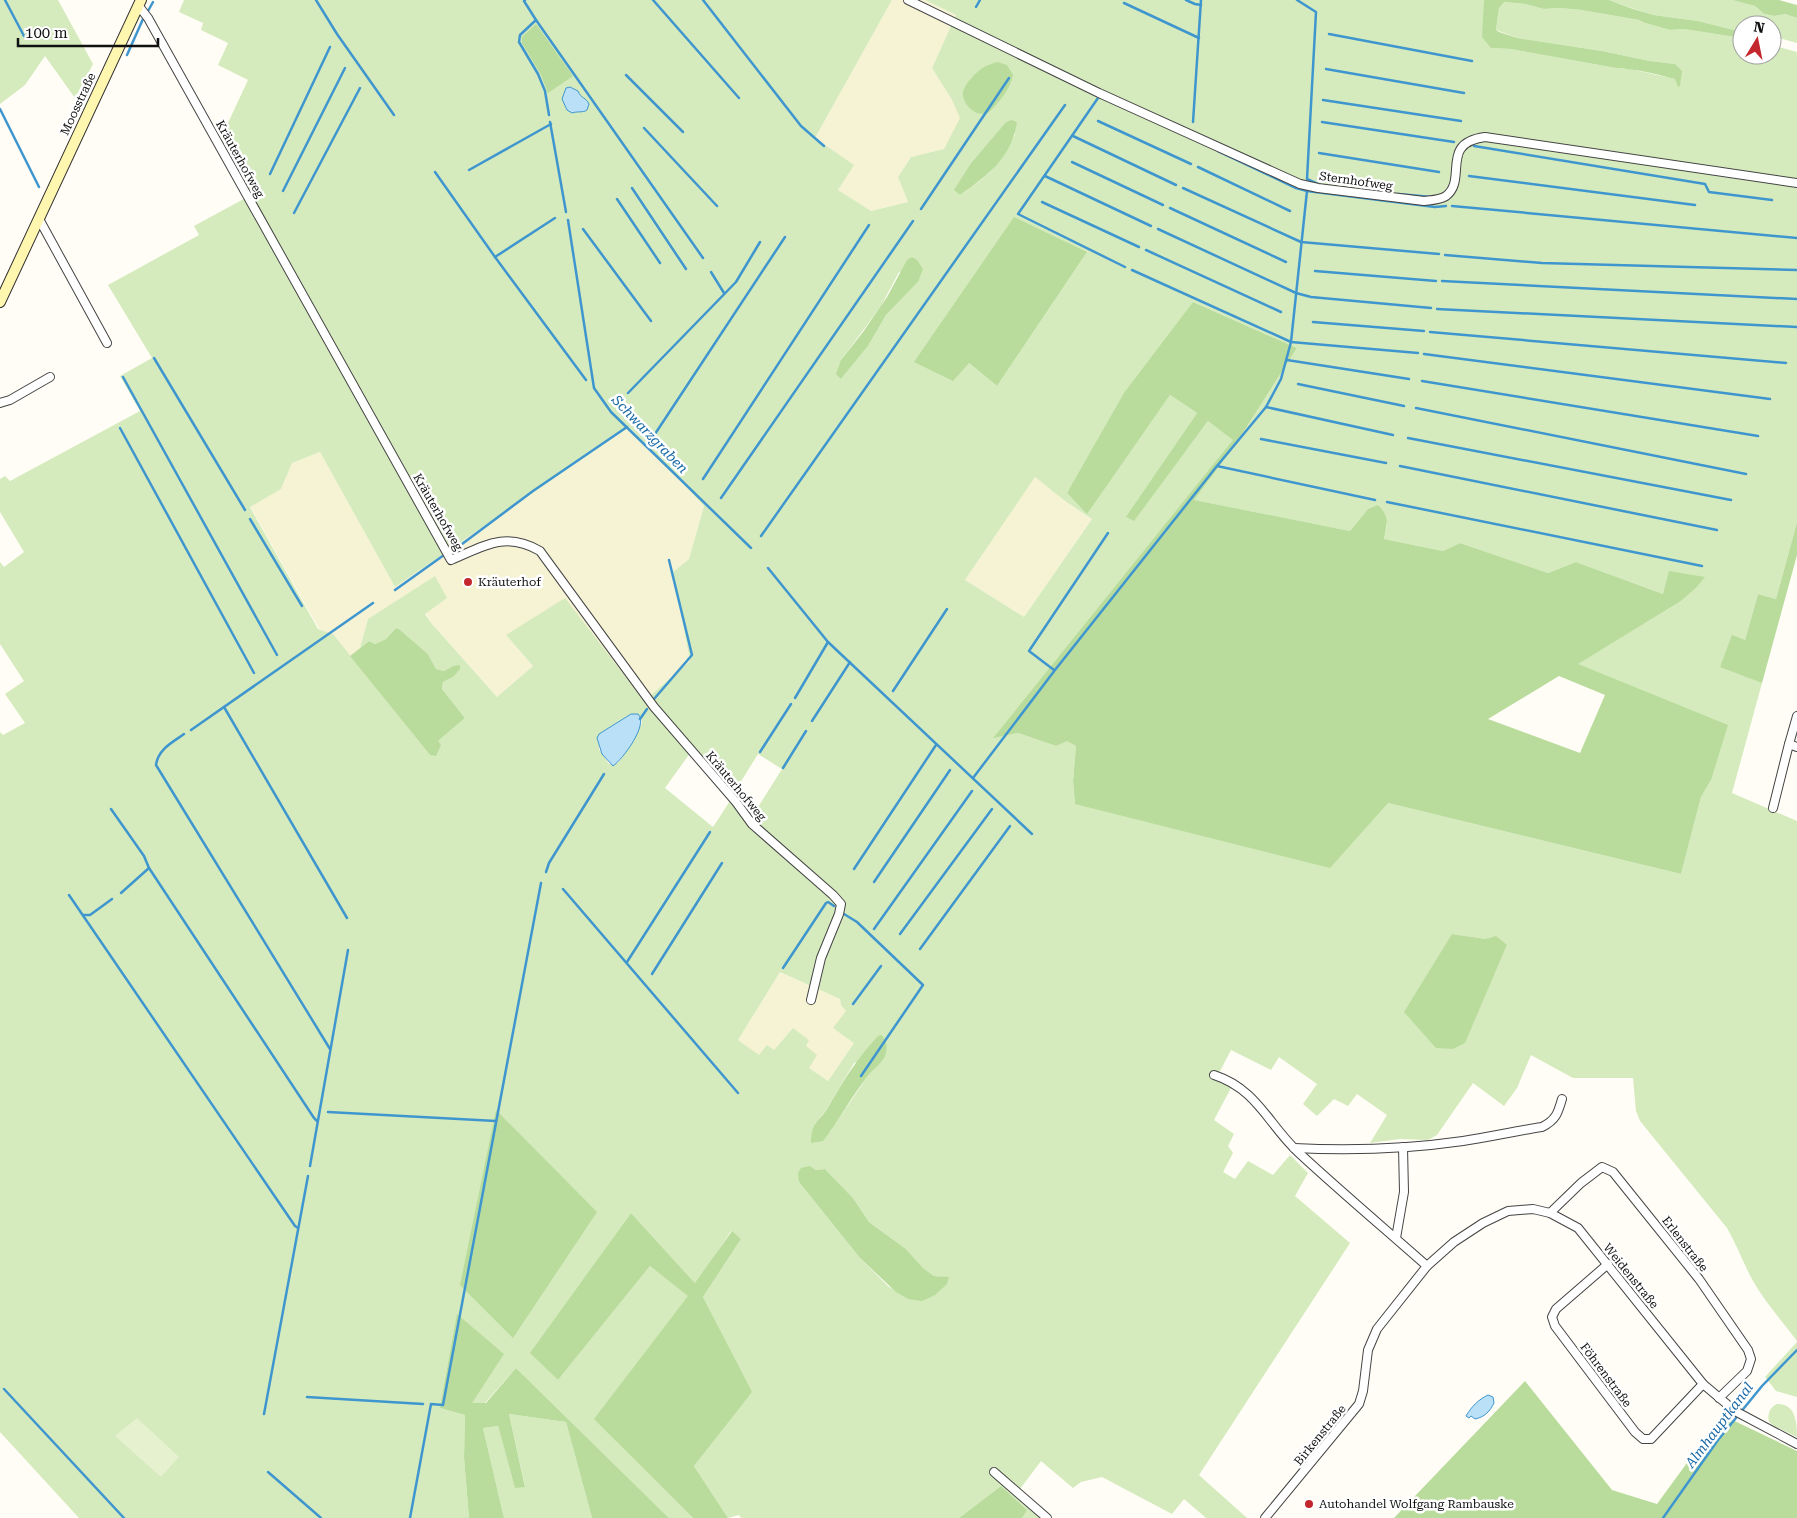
<svg xmlns="http://www.w3.org/2000/svg" width="1797" height="1518" font-family="'Roboto Serif',serif">
  <rect width="100%" height="100%" fill="#fffdf5"/>
  <g fill="#f6f3d4">
    <polygon points="892,0 925,0 956,15 932,68 952,100 961,118 944,149 911,157 898,177 908,202 871,211 838,190 853,165 815,138"/>
    <polygon points="629,427 704,506 689,559 673,572 690,661 644,701 506,635 533,666 497,697 432,624 425,612 368,619 360,648 350,656 333,634 319,629 250,506 281,489 292,463 320,452 395,587"/>
    <polygon points="1035,476 1065,501 1092,519 1024,617 965,580"/>
    <polygon points="780,972 840,999 846,1011 854,1043 828,1081 809,1068 805,1046 793,1028 774,1050 760,1056 738,1040"/>
  </g>
  <g fill="#d5ebbd" fill-rule="evenodd">
    <polygon points="0,0 58,0 93,64 75,98 45,56 25,85 0,104"/>
    <path d="M184,0H892L815,138L854,165L838,190L871,211L908,202L898,177L911,157L944,149L960,118L952,100L932,68L956,15L925,0H1484V9L1491,48L1510,49L1616,68L1630,69L1676,79L1675,64L1650,61L1602,51L1517,38L1496,30L1499,8L1503,2L1525,4L1544,9L1560,8L1581,10L1639,20L1645,23L1670,30L1683,29L1742,38V55H1772V45L1797,52V522L1776,599L1758,594L1745,640L1720,666L1762,683L1732,793L1797,821V1341C1782,1321 1765,1302 1753,1281C1743,1263 1737,1245 1727,1228L1640,1121L1636,1111L1633,1078H1573L1531,1055L1517,1088L1504,1106L1473,1083L1437,1135L1428,1140L1400,1139L1370,1143L1387,1115L1357,1094L1348,1106L1334,1099L1317,1116L1303,1104L1317,1084L1279,1057L1271,1070L1231,1050L1219,1073L1232,1086L1214,1120L1234,1134L1228,1146L1233,1153L1223,1172L1235,1179L1248,1161L1273,1175L1290,1155L1308,1173L1295,1196L1350,1243L1199,1475L1247,1518H1206L1184,1499L1172,1514L1102,1477L1081,1482L1073,1488L1041,1461L1020,1489L1051,1518H1022L1026,1509L1001,1486L959,1518H741L739,1515L728,1518L694,1466L751,1392L703,1297L741,1239L731,1231L696,1284L631,1213L531,1353L558,1380L650,1266L689,1296L595,1419L693,1518H669L516,1368L485,1403H472L440,1408L465,1415L464,1458L469,1518H79L0,1432V732L3,735L25,723L5,694L24,681L0,644V562L4,567L24,552L0,512V479L5,476L10,481L140,411L120,376L152,358L108,285L199,235L194,226L251,195L220,140L248,80L218,65L228,43L201,30L203,23L179,12ZM1005,123L1015,134C998,168 990,174 960,195L955,190L971,163ZM1087,252L997,386L969,363ZM899,272L918,282L886,315L868,346L841,379V360L881,306ZM1193,302L1297,348L1237,442L1193,500L1350,531L1368,509L1387,525L1384,539L1443,551L1460,543L1548,573L1576,562L1663,594L1704,577L1696,588L1681,601L1577,664L1711,780L1701,797L1681,874L1388,803L1075,804L1073,781L1076,746L1067,740L1056,746L1018,733L994,737L1234,440L1208,421L1134,520L1127,517L1197,413L1170,395L1087,513L1067,493ZM629,427L704,506L689,559L673,572L690,661L644,701L565,598L506,635L533,666L497,697L432,624L425,614L447,598L435,576L368,619L360,648L369,641L375,644L386,639L396,628L399,629L428,654L436,669L444,671L453,666V677L443,682L442,689L465,718L438,741L430,755L333,634L318,629L250,507L281,489L292,463L320,452L395,587ZM1035,477L1065,501L1092,519L1024,617L965,580ZM631,714H638L641,717L642,723L629,747L619,762L609,764L599,749V734ZM693,749L732,796L758,754L782,769L748,823L730,801L713,827L665,788ZM1452,934L1486,939L1507,945L1465,1042L1453,1049ZM780,972L840,999L841,1005L846,1011L833,1028L854,1043L828,1081L809,1068L817,1055L806,1046L809,1040L793,1028L774,1050L767,1045L759,1055L738,1040ZM884,1057L867,1077L830,1132L815,1124L826,1110L854,1063ZM810,1166L816,1170L825,1169L853,1198L869,1222L906,1249L923,1268L934,1276H941L908,1299L888,1286L860,1258L799,1182Z"/>
    <polygon points="1609,0 1732,0 1755,6 1764,14 1775,16 1785,14 1797,18 1797,43 1772,36 1772,25 1742,25 1742,32 1698,21 1654,15 1634,9"/>
    <polygon points="1797,1342 1797,1397 1776,1391 1765,1377"/>
    <path d="M1777,1404C1796,1403 1797,1424 1797,1437L1774,1426L1769,1422C1767,1414 1770,1407 1777,1404Z"/>
    <polygon points="509,1414 566,1422 592,1518 504,1518 483,1428 498,1426 515,1487 525,1486"/>
  </g>
  <g fill="#b9dc9c" fill-rule="evenodd">
    <path d="M1484,0H1609L1633,9L1654,15L1698,21L1742,32V38L1683,29L1670,30L1645,23L1639,20L1581,10L1560,8L1544,9L1525,4L1504,2L1499,8L1496,30L1499,32L1517,38L1602,51L1650,61L1675,64L1682,71L1680,86L1678,87L1675,79C1656,74 1636,69 1616,68L1510,49L1491,48L1482,37Z"/>
    <polygon points="1732,0 1779,0 1797,5 1797,18 1785,14 1775,16 1764,14 1755,6"/>
    <polygon points="536,24 573,76 548,93 541,75 522,43 522,37"/>
    <path d="M998,62L1007,65L1013,75C1011,84 1007,91 1001,99C997,103 992,111 987,113C975,117 962,104 963,92C965,83 978,70 986,66C990,64 994,63 998,62Z"/>
    <path d="M1011,120L1017,122C1011,159 988,175 960,195L954,190L971,163L1005,123Z"/>
    <polygon points="1014,217 1087,252 997,386 969,363 953,381 914,362"/>
    <polygon points="912,257 917,260 923,269 918,282 886,315 868,346 841,379 836,374 841,360 863,332 887,297 907,260"/>
    <path d="M1193,302L1297,348L1237,442L1194,500L1350,531L1368,509L1378,505C1390,517 1387,523 1384,539L1443,551L1460,543L1548,573L1576,562L1663,594L1669,571L1705,577L1696,588L1681,601L1578,664L1728,725L1711,780L1701,797L1681,874L1388,803L1330,868L1075,804L1073,781L1076,746L1067,741L1056,746L1018,733L993,738L1233,440L1208,421L1134,521L1126,517L1197,413L1170,395L1087,514L1067,493L1124,393ZM1559,676L1605,695L1580,753L1488,719Z"/>
    <polygon points="1797,522 1797,555 1762,683 1720,667 1732,635 1745,640 1758,594 1776,599"/>
    <polygon points="396,628 399,629 428,654 436,669 444,671 453,666 460,665 460,669 453,677 443,682 442,689 465,718 438,741 441,745 436,756 430,755 350,656 369,641 375,644 386,639"/>
    <polygon points="1452,934 1486,939 1496,936 1507,945 1465,1043 1453,1049 1436,1048 1404,1012"/>
    <path d="M881,1035C887,1040 888,1049 885,1056C882,1063 872,1070 867,1077C851,1097 839,1121 823,1141L811,1143C812,1121 817,1124 827,1109C844,1080 855,1061 878,1036Z"/>
    <polygon points="496,1110 597,1212 513,1338 460,1285"/>
    <polygon points="810,1166 816,1170 825,1169 853,1198 869,1222 906,1249 923,1268 934,1276 949,1277 947,1284 935,1295 922,1301 908,1299 896,1292 860,1258 799,1182 798,1173 801,1168"/>
    <polygon points="631,1213 695,1283 732,1231 741,1239 703,1297 752,1392 694,1466 728,1518 693,1518 594,1419 688,1296 650,1266 558,1380 530,1353"/>
    <polygon points="457,1314 504,1354 472,1403 486,1403 516,1368 669,1518 592,1518 566,1422 509,1414 525,1487 515,1488 498,1426 483,1428 504,1518 469,1518 464,1458 465,1415 440,1408"/>
    <polygon points="1525,1381 1612,1490 1657,1504 1722,1415 1797,1451 1797,1518 1394,1518"/>
    <polygon points="1001,1486 1027,1510 1022,1518 959,1518"/>
  </g>
  <polygon fill="#e6f2cf" points="137,1418 179,1457 161,1477 115,1436"/>
  <g fill="#b9e0f7" stroke="#3f96cf">
    <path d="M570,87L578,91C581,99 586,97 589,104L587,110C583,113 577,111 572,113L567,110L562,99L566,88Z"/>
    <path d="M631,714H638C649,724 623,759 613,766L602,754L597,738L599,734Z"/>
    <path d="M1488,1395L1493,1397L1494,1403C1490,1411 1485,1417 1475,1419L1471,1416L1469,1418L1466,1416C1472,1406 1478,1400 1488,1395Z"/>
  </g>
  <g fill="none" stroke-linecap="round" stroke-linejoin="round">
    <g stroke="#3f96cf" stroke-width="2.5">
      <polyline points="5,0 24,36"/>
      <polyline points="316,0 337,34 394,115"/>
      <polyline points="525,0 524,1 536,20 520,35 519,42 538,74 545,91 549,115"/>
      <polyline points="653,0 739,98"/>
      <polyline points="703,0 801,126 824,146"/>
      <polyline points="1186,0 1195,4 1201,5"/>
      <polyline points="1297,0 1316,12 1307,179 1320,185"/>
      <polyline points="1124,3 1199,38"/>
      <polyline points="976,7 980,0"/>
      <polyline points="148,11 153,2"/>
      <polyline points="536,20 703,258"/>
      <polyline points="1329,34 1472,61"/>
      <polyline points="127,55 143,19"/>
      <polyline points="1326,69 1464,93"/>
      <polyline points="626,75 683,132"/>
      <polyline points="1103,97 1098,98 1018,214 1125,267"/>
      <polyline points="1323,100 1461,121"/>
      <polyline points="0,109 39,187"/>
      <polyline points="1098,121 1191,164"/>
      <polyline points="550,122 566,212"/>
      <polyline points="1193,122 1201,0"/>
      <polyline points="1322,122 1454,142"/>
      <polyline points="644,128 717,206"/>
      <polyline points="1073,136 1176,185"/>
      <polyline points="1474,146 1705,184 1709,192 1772,200"/>
      <polyline points="1218,151 1296,188 1307,191 1435,207 1446,206"/>
      <polyline points="1319,153 1439,172"/>
      <polyline points="1072,162 1163,205"/>
      <polyline points="1198,167 1290,211"/>
      <polyline points="469,170 551,124"/>
      <polyline points="435,172 495,257 586,380"/>
      <polyline points="270,174 330,47"/>
      <polyline points="1045,176 1151,226"/>
      <polyline points="1469,176 1695,205"/>
      <polyline points="632,188 686,269"/>
      <polyline points="1183,188 1301,242 1439,254"/>
      <polyline points="283,191 345,68"/>
      <polyline points="1398,194 1432,197"/>
      <polyline points="617,199 660,263"/>
      <polyline points="1042,202 1139,247"/>
      <polyline points="1452,206 1797,238"/>
      <polyline points="1170,208 1286,262"/>
      <polyline points="921,209 1009,78"/>
      <polyline points="294,213 360,88"/>
      <polyline points="568,220 594,388 611,412 751,548"/>
      <polyline points="583,229 651,321"/>
      <polyline points="1158,229 1296,293 1311,297 1431,308"/>
      <polyline points="1146,250 1281,312"/>
      <polyline points="1445,255 1542,263 1797,270"/>
      <polyline points="495,257 555,218"/>
      <polyline points="1132,270 1291,342 1418,353"/>
      <polyline points="1315,271 1436,281"/>
      <polyline points="711,272 724,293"/>
      <polyline points="1442,281 1797,299"/>
      <polyline points="1437,309 1797,327"/>
      <polyline points="1313,322 1424,331"/>
      <polyline points="1430,332 1786,363"/>
      <polyline points="1424,354 1770,399"/>
      <polyline points="154,358 245,510"/>
      <polyline points="1287,360 1409,379"/>
      <polyline points="123,377 277,655"/>
      <polyline points="1422,381 1758,436"/>
      <polyline points="1298,384 1404,406"/>
      <polyline points="628,393 736,282 760,242"/>
      <polyline points="1266,407 1393,435"/>
      <polyline points="1416,408 1746,474"/>
      <polyline points="120,428 254,673"/>
      <polyline points="655,434 785,237"/>
      <polyline points="1408,438 1731,500"/>
      <polyline points="1261,439 1386,463"/>
      <polyline points="1217,466 1375,500"/>
      <polyline points="1400,466 1717,530"/>
      <polyline points="703,479 869,225"/>
      <polyline points="721,498 913,221"/>
      <polyline points="1387,502 1702,566"/>
      <polyline points="250,519 302,606"/>
      <polyline points="761,536 1065,105"/>
      <polyline points="454,550 533,491 627,427"/>
      <polyline points="768,568 828,642 1032,834"/>
      <polyline points="395,590 444,555"/>
      <polyline points="1054,670 1029,651 1108,533"/>
      <polyline points="893,691 947,609"/>
      <polyline points="795,698 828,642"/>
      <polyline points="654,699 692,655 669,560"/>
      <polyline points="224,707 347,918"/>
      <polyline points="640,719 647,709"/>
      <polyline points="812,721 850,662"/>
      <polyline points="191,730 373,603"/>
      <path d="M184,734C173,742 158,749 156,765L330,1049"/>
      <polyline points="760,752 791,704"/>
      <polyline points="783,768 806,731"/>
      <polyline points="973,778 1055,670 1217,466 1266,407 1281,379 1291,342 1307,191"/>
      <polyline points="111,809 144,856 149,868 314,1118 317,1121"/>
      <polyline points="854,869 936,745"/>
      <polyline points="546,872 549,863 604,774"/>
      <polyline points="874,882 950,770"/>
      <polyline points="563,889 738,1093"/>
      <polyline points="121,893 149,868"/>
      <polyline points="69,895 295,1226 298,1228"/>
      <polyline points="844,914 857,922 923,985 861,1076"/>
      <polyline points="83,915 90,915 112,899"/>
      <polyline points="874,929 972,791"/>
      <polyline points="900,934 992,809"/>
      <polyline points="920,949 1010,826"/>
      <polyline points="627,962 710,832"/>
      <polyline points="783,968 826,903 828,902 834,906"/>
      <polyline points="652,974 722,863"/>
      <polyline points="853,1004 881,966"/>
      <polyline points="328,1112 496,1121"/>
      <polyline points="310,1166 348,950"/>
      <polyline points="4,1389 124,1518"/>
      <polyline points="307,1397 423,1404"/>
      <polyline points="264,1414 308,1176"/>
      <polyline points="268,1472 321,1518"/>
      <polyline points="410,1518 431,1404 443,1405 541,883"/>
      <polyline points="1663,1518 1718,1440 1762,1386 1797,1350"/>
    </g>
    <g stroke="#444" stroke-width="10">
      <g id="street">
        <path d="M908,0L1099,93L1300,184L1318,188L1424,201C1432,200 1440,200 1446,196C1468,179 1439,143 1485,137L1797,183"/>
        <path d="M138,5L148,18L451,560C484,546 505,531 540,551L654,707L736,802L752,824L833,895L841,904L839,914L821,958L811,1000"/>
        <polyline points="39,219 107,343"/>
        <polyline points="0,403 10,400 50,377"/>
        <polyline points="1789,744 1797,716"/>
        <polyline points="1773,808 1789,744 1797,747"/>
        <path d="M1214,1075C1257,1089 1268,1124 1298,1152C1340,1191 1384,1228 1427,1266"/>
        <path d="M1294,1148C1350,1151 1407,1149 1463,1141C1489,1137 1516,1131 1542,1127C1556,1120 1558,1113 1562,1099"/>
        <polyline points="1550,1213 1581,1183 1602,1167 1613,1172 1699,1279 1748,1350 1751,1359 1747,1371 1719,1398"/>
        <polyline points="1396,1238 1404,1192 1403,1147"/>
        <polyline points="1608,1264 1556,1309 1552,1317 1555,1326 1635,1432 1643,1439 1651,1439 1703,1384"/>
        <polyline points="994,1472 1047,1518"/>
        <polyline points="1265,1518 1359,1404 1363,1391 1368,1350 1377,1329 1427,1266 1454,1242 1483,1223 1508,1211 1533,1209 1550,1213 1578,1228 1703,1384 1735,1411 1797,1444"/>
      </g>
    </g>
    <g stroke="#333" stroke-width="12">
      <polyline id="secondary" points="0,302 141,0"/>
    </g>
    <use href="#street" stroke="#fff" stroke-width="8"/>
    <use href="#secondary" stroke="#fff6b0" stroke-width="10"/>
  </g>
  <g fill="#c4262e" stroke="#fff" stroke-width="2">
    <circle cx="468" cy="582" r="5"/>
    <circle cx="1309" cy="1504" r="5"/>
  </g>
  <g text-anchor="middle" dominant-baseline="central" stroke-width="5" stroke-linejoin="round" paint-order="stroke">
    <g font-size="12" fill="#111" stroke="#fff">
      <text transform="translate(78 104) rotate(-65)">Moosstraße</text>
      <text transform="translate(240 159) rotate(61)">Kräuterhofweg</text>
      <text transform="translate(1356 181) rotate(8)">Sternhofweg</text>
      <text transform="translate(438 512) rotate(60)">Kräuterhofweg</text>
      <text transform="translate(736 786) rotate(50)">Kräuterhofweg</text>
      <text transform="translate(1685 1244) rotate(52)">Erlenstraße</text>
      <text transform="translate(1631 1276) rotate(51)">Weidenstraße</text>
      <text transform="translate(1606 1375) rotate(53)">Föhrenstraße</text>
      <text transform="translate(1320 1435) rotate(-51)">Birkenstraße</text>
    </g>
    <g font-size="12" fill="#111" stroke="#fff" text-anchor="start">
      <text x="478" y="582">Kräuterhof</text>
      <text x="1319" y="1504">Autohandel Wolfgang Rambauske</text>
    </g>
    <g font-size="14" font-style="italic" fill="#1768a6" stroke="#fff">
      <text transform="translate(650 434) rotate(46)">Schwarzgraben</text>
      <text transform="translate(1719 1425) rotate(-53)">Almhauptkanal</text>
    </g>
  </g>
  <g transform="translate(1757 40) rotate(10)"><circle r="24" fill="#ffffff" stroke="#a0a0a0"/>
  <path d="M0-4L9 19L0 12L-9 19Z" fill="#c4262e"/>
  <text y="-8" font-size="14" font-weight="bold" text-anchor="middle" fill="#111111">N</text>
  </g>
  <path d="M18 38v8h140v-8" fill="none" stroke="#111111" stroke-width="2.5"/>
  <text x="25" y="38" font-size="15" fill="#111111" stroke="#ffffff" stroke-width="4" paint-order="stroke">100 m</text>
</svg>
